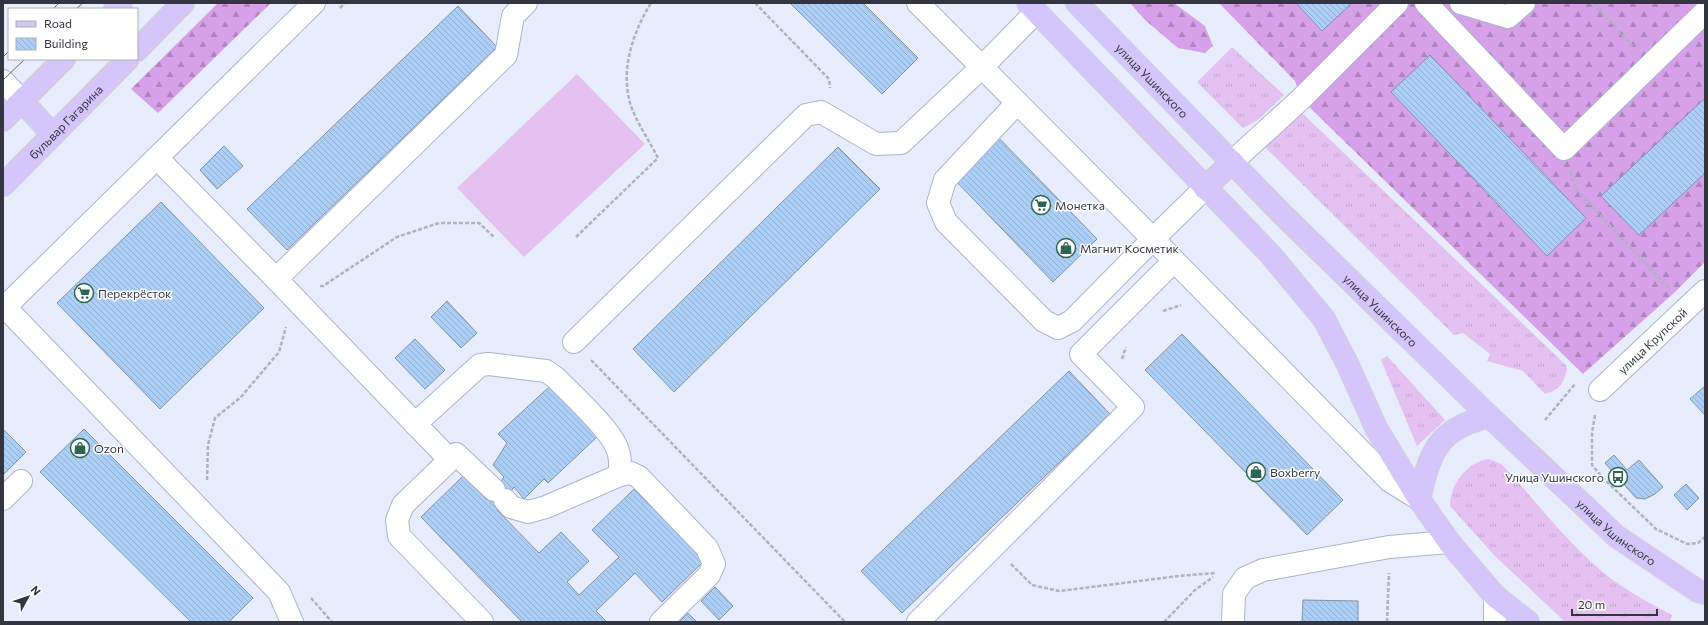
<svg xmlns="http://www.w3.org/2000/svg" width="1708" height="625" font-family="Commissioner,sans-serif">
  <defs>
    <pattern id="grass-tufts" width="24" height="20" patternUnits="userSpaceOnUse"><rect width="24" height="20" fill="#e5c1f2"/><path d="M3 7l-1-3M5 7V3M7 7l1-3M15 17l-1-3M17 17v-4M19 17l1-3" fill="none" stroke="#c5a6d1"/></pattern>
    <pattern id="forest-firs" width="22" height="20" patternUnits="userSpaceOnUse"><rect width="22" height="20" fill="#d7a1ea"/><path d="M5 1l3.5 6h-7zM16 11l3.5 6h-7z" fill="#af84bf"/></pattern>
    <pattern id="building-back-hatch" width="6" height="6" patternUnits="userSpaceOnUse"><rect width="6" height="6" fill="#accff8"/><path d="M-1 5l2 2M0 0l6 6M5-1l2 2" fill="none" stroke="#94b2d6"/></pattern>
  </defs>
  <rect width="100%" height="100%" fill="#e8edfe"/>
  <g fill="url(#grass-tufts)">
    <polygon points="1232,47 1284,95 1258,120 1243,128 1197,82"/>
    <path d="M1301,112L1566,365L1567,370C1562,385 1561,389 1545,394L1523,371L1487,361L1490,354L1463,333L1454,335L1266,148L1276,133Z"/>
    <polygon points="1387,356 1445,420 1417,446 1381,360"/>
    <path d="M1489,459L1501,464L1510,473C1541,508 1572,548 1609,577C1629,592 1651,604 1672,615L1670,622H1565L1494,555L1450,506C1450,484 1467,462 1489,459Z"/>
  </g>
  <g fill="url(#forest-firs)">
    <polygon points="218,3 271,3 158,113 131,89"/>
    <polygon points="1130,3 1174,3 1205,26 1213,46 1205,53 1178,48 1145,20"/>
    <polygon points="1219,3 1705,3 1705,262 1674,293 1583,374 1301,99 1295,81"/>
  </g>
  <polygon fill="#e5c1f2" points="577,74 645,144 524,257 457,188"/>
  <g fill="url(#building-back-hatch)" stroke="#8193a9">
    <polygon points="790,3 863,3 918,58 882,94"/>
    <polygon points="1296,3 1352,3 1322,31"/>
    <polygon points="458,6 497,47 287,250 247,209"/>
    <polygon points="1430,55 1586,218 1547,256 1391,92"/>
    <polygon points="1705,98 1705,173 1639,235 1601,196"/>
    <polygon points="995,134 1097,239 1053,282 951,176"/>
    <polygon points="224,146 243,166 217,189 200,170"/>
    <polygon points="838,147 880,189 674,392 633,349"/>
    <polygon points="161,202 264,308 160,409 57,303"/>
    <polygon points="447,301 477,333 461,348 431,317"/>
    <polygon points="1182,334 1343,500 1307,535 1145,370"/>
    <polygon points="415,339 445,370 425,389 395,358"/>
    <polygon points="1069,371 1110,414 902,613 861,571"/>
    <polygon points="550,386 597,437 548,483 544,479 524,499 514,487 497,510 539,553 561,532 589,561 567,582 579,595 619,557 592,530 634,489 704,561 662,602 635,573 596,611 607,622 522,622 421,517 463,476 487,500 504,477 493,465 507,443 498,434"/>
    <polygon points="1705,386 1705,415 1690,399"/>
    <polygon points="3,429 26,452 3,475"/>
    <polygon points="84,429 253,598 229,622 191,622 40,472"/>
    <polygon points="1614,455 1627,470 1639,460 1663,487 1655,494 1645,499 1636,498 1605,463"/>
    <polygon points="1686,484 1699,498 1687,510 1674,495"/>
    <polygon points="715,587 733,606 719,620 701,601"/>
    <polygon points="1303,600 1358,601 1358,622 1302,622"/>
    <polygon points="688,613 697,622 679,622"/>
  </g>
  <g fill="none" stroke-linecap="round" stroke-linejoin="round">
    <g stroke="#acb3ce" stroke-width="24">
      <g id="minor">
        <polyline points="918,3 1153,239 1390,481 1419,499"/>
        <polyline points="1426,3 1564,149 1705,12"/>
        <polyline points="1461,3 1508,17 1524,3"/>
        <polyline points="3,81 22,101"/>
        <polyline points="1017,103 945,180 938,203 946,222 1044,321 1058,328 1072,321 1153,239 1205,188"/>
        <polyline points="157,158 276,279 450,460"/>
        <polyline points="1232,162 1301,99 1397,3"/>
        <polyline points="276,279 506,55 513,16 526,3"/>
        <polyline points="3,305 279,592 292,622"/>
        <polyline points="3,309 314,3"/>
        <polyline points="574,342 806,115 821,112 876,144 901,143 982,67 1036,12"/>
        <path id="s1" d="M1600,390L1705,291"/>
        <path d="M415,424L480,365L489,364L546,371L556,378C571,394 613,431 618,451C621,459 620,467 620,475"/>
        <polyline points="3,499 21,481"/>
        <polyline points="505,500 511,507 528,512 546,507 620,475 631,473 639,477 707,548 714,564 709,575 661,622"/>
        <polyline points="482,622 399,536 397,520 403,505 456,454 494,490"/>
        <polyline points="918,622 1133,407 1081,354 1174,261"/>
        <polyline points="1233,622 1234,594 1245,578 1263,570 1389,547 1449,542"/>
        <polyline points="1495,622 1495,596"/>
      </g>
    </g>
    <g stroke="#d2d3d5" stroke-width="24">
      <g id="major">
        <polyline points="1028,3 1270,254 1324,319 1348,365 1376,428 1419,499 1449,542 1495,596 1528,622"/>
        <path id="s2" d="M1077,3L1280,212L1489,416L1616,536L1698,591L1705,593"/>
        <polyline points="115,9 121,3"/>
        <polyline points="137,50 183,3"/>
        <polyline points="22,101 53,135"/>
        <polyline points="3,120 64,59"/>
        <path id="s3" d="M3,185L128,59"/>
        <polyline points="1205,188 1232,162"/>
        <path d="M1419,499C1426,471 1431,441 1460,427C1469,422 1479,419 1489,416"/>
      </g>
    </g>
    <g stroke="#aeb2c1" stroke-width="2.5" stroke-dasharray="4 2" stroke-linecap="butt">
      <polyline points="755,3 829,79 830,88"/>
      <polyline points="1594,3 1633,47"/>
      <polyline points="340,8 345,3"/>
      <polyline points="1571,172 1575,189 1670,289"/>
      <path d="M576,237L658,158C650,142 639,126 632,109C619,73 632,34 651,3"/>
      <polyline points="320,286 323,286 397,237 439,223 479,223 495,238"/>
      <polyline points="1163,311 1181,305"/>
      <polyline points="1122,359 1126,347"/>
      <polyline points="591,360 845,622"/>
      <polyline points="1595,415 1592,433 1592,465 1604,479 1656,529 1687,544 1698,543 1705,537"/>
      <polyline points="1545,420 1575,384"/>
      <polyline points="207,480 208,445 215,418 241,397 279,352 286,327"/>
      <polyline points="1011,564 1032,585 1059,591 1178,576 1216,573"/>
      <polyline points="311,598 332,622"/>
      <polyline points="1164,622 1195,590 1213,577"/>
      <polyline points="1387,622 1389,573"/>
    </g>
    <use href="#minor" stroke="#fff" stroke-width="22"/>
    <use href="#major" stroke="#d4c5fb" stroke-width="22"/>
    <g stroke="#636773" stroke-width="1">
      <polyline points="53,9 59,3"/>
      <polyline points="76,9 83,3"/>
      <polyline points="3,57 9,51"/>
      <polyline points="3,80 25,59"/>
    </g>
  </g>
  <defs>
    <g id="supermarket-ring" transform="scale(1)"><circle r="9.5" fill="#fff" stroke="#2a6651" stroke-width="1.5"/><path d="M-6-5.5h2.5l.6 2H6L4.5 2H-2.5L-4.4-4H-6ZM-1.5 3.2a1.3 1.3 0 1 0 .1 0ZM3 3.2a1.3 1.3 0 1 0 .1 0Z" fill="#2a6651"/></g>
    <g id="shop-ring" transform="scale(1)"><circle r="9.5" fill="#fff" stroke="#2a6651" stroke-width="1.5"/><path d="M-5-2.5h2.3a2.7 3.5 0 0 1 5.4 0H5L5.5 6h-11ZM-1.5-2.5h3a1.5 2.3 0 0 0-3 0Z" fill="#2a6651"/></g>
    <g id="bus-ring" transform="scale(1)"><circle r="9.5" fill="#fff" stroke="#2a6651" stroke-width="1.5"/><path d="M-5-6H5V4H4V6H2V4H-2V6H-4V4H-5ZM-3.5-4V0h7V-4ZM-3.5 1.2v1.5H-2V1.2ZM2 1.2v1.5H3.5V1.2Z" fill="#2a6651"/></g>
  </defs>
  <g fill-rule="evenodd">
    <use href="#supermarket-ring" x="1041" y="205"/>
    <use href="#shop-ring" x="1066" y="248"/>
    <use href="#supermarket-ring" x="84" y="293"/>
    <use href="#shop-ring" x="80" y="448"/>
    <use href="#shop-ring" x="1256" y="472"/>
    <use href="#bus-ring" x="1618" y="477"/>
  </g>
  <g text-anchor="middle" dominant-baseline="central" stroke-width="3" stroke-linejoin="round" paint-order="stroke">
    <g font-size="12" fill="#333641" stroke="#fff">
      <text stroke="none"><textPath href="#s2" startOffset="108">улица Ушинского</textPath></text>
      <text stroke="none"><textPath href="#s3" startOffset="89">бульвар Гагарина</textPath></text>
      <text stroke="none"><textPath href="#s2" startOffset="432">улица Ушинского</textPath></text>
      <text stroke="none"><textPath href="#s1" startOffset="72">улица Крупской</textPath></text>
      <text stroke="none"><textPath href="#s2" startOffset="756">улица Ушинского</textPath></text>
    </g>
    <g font-size="12" fill="#333641" stroke="#fff" text-anchor="start">
      <text x="1055" y="205">Монетка</text>
      <text x="1080" y="248">Магнит Косметик</text>
      <text x="98" y="293">Перекрёсток</text>
      <text x="94" y="448">Ozon</text>
      <text x="1270" y="472">Boxberry</text>
      <text x="1604" y="477" text-anchor="end">Улица Ушинского</text>
    </g>
  </g>
  <rect width="1708" height="625" fill="none" stroke="#333641" stroke-width="8"/>
  <rect x="8" y="8" width="130" height="52" fill="#ffffff" stroke="#adafb3"/>
  <rect x="16" y="21" width="20" height="6" fill="#d4c5fb" stroke="#adafb3"/>
  <text x="44" y="28" font-size="12" fill="#333641">Road</text>
  <rect x="16" y="38" width="20" height="12" fill="url(#building-back-hatch)" stroke="#adafb3"/>
  <text x="44" y="48" font-size="12" fill="#333641">Building</text>
  <g transform="translate(28 597) rotate(50)" stroke="#ffffff" stroke-width="3" paint-order="stroke">
  <path d="M0-3L7 15L0 10L-7 15Z" fill="#333641"/>
  <text y="-6" font-size="11" font-weight="bold" text-anchor="middle" fill="#333641">N</text>
  </g>
  <path d="M1572 609v6h85v-6" fill="none" stroke="#333641" stroke-width="2"/>
  <text x="1578" y="609" font-size="12" fill="#333641" stroke="#ffffff" stroke-width="3" paint-order="stroke">20 m</text>
</svg>
